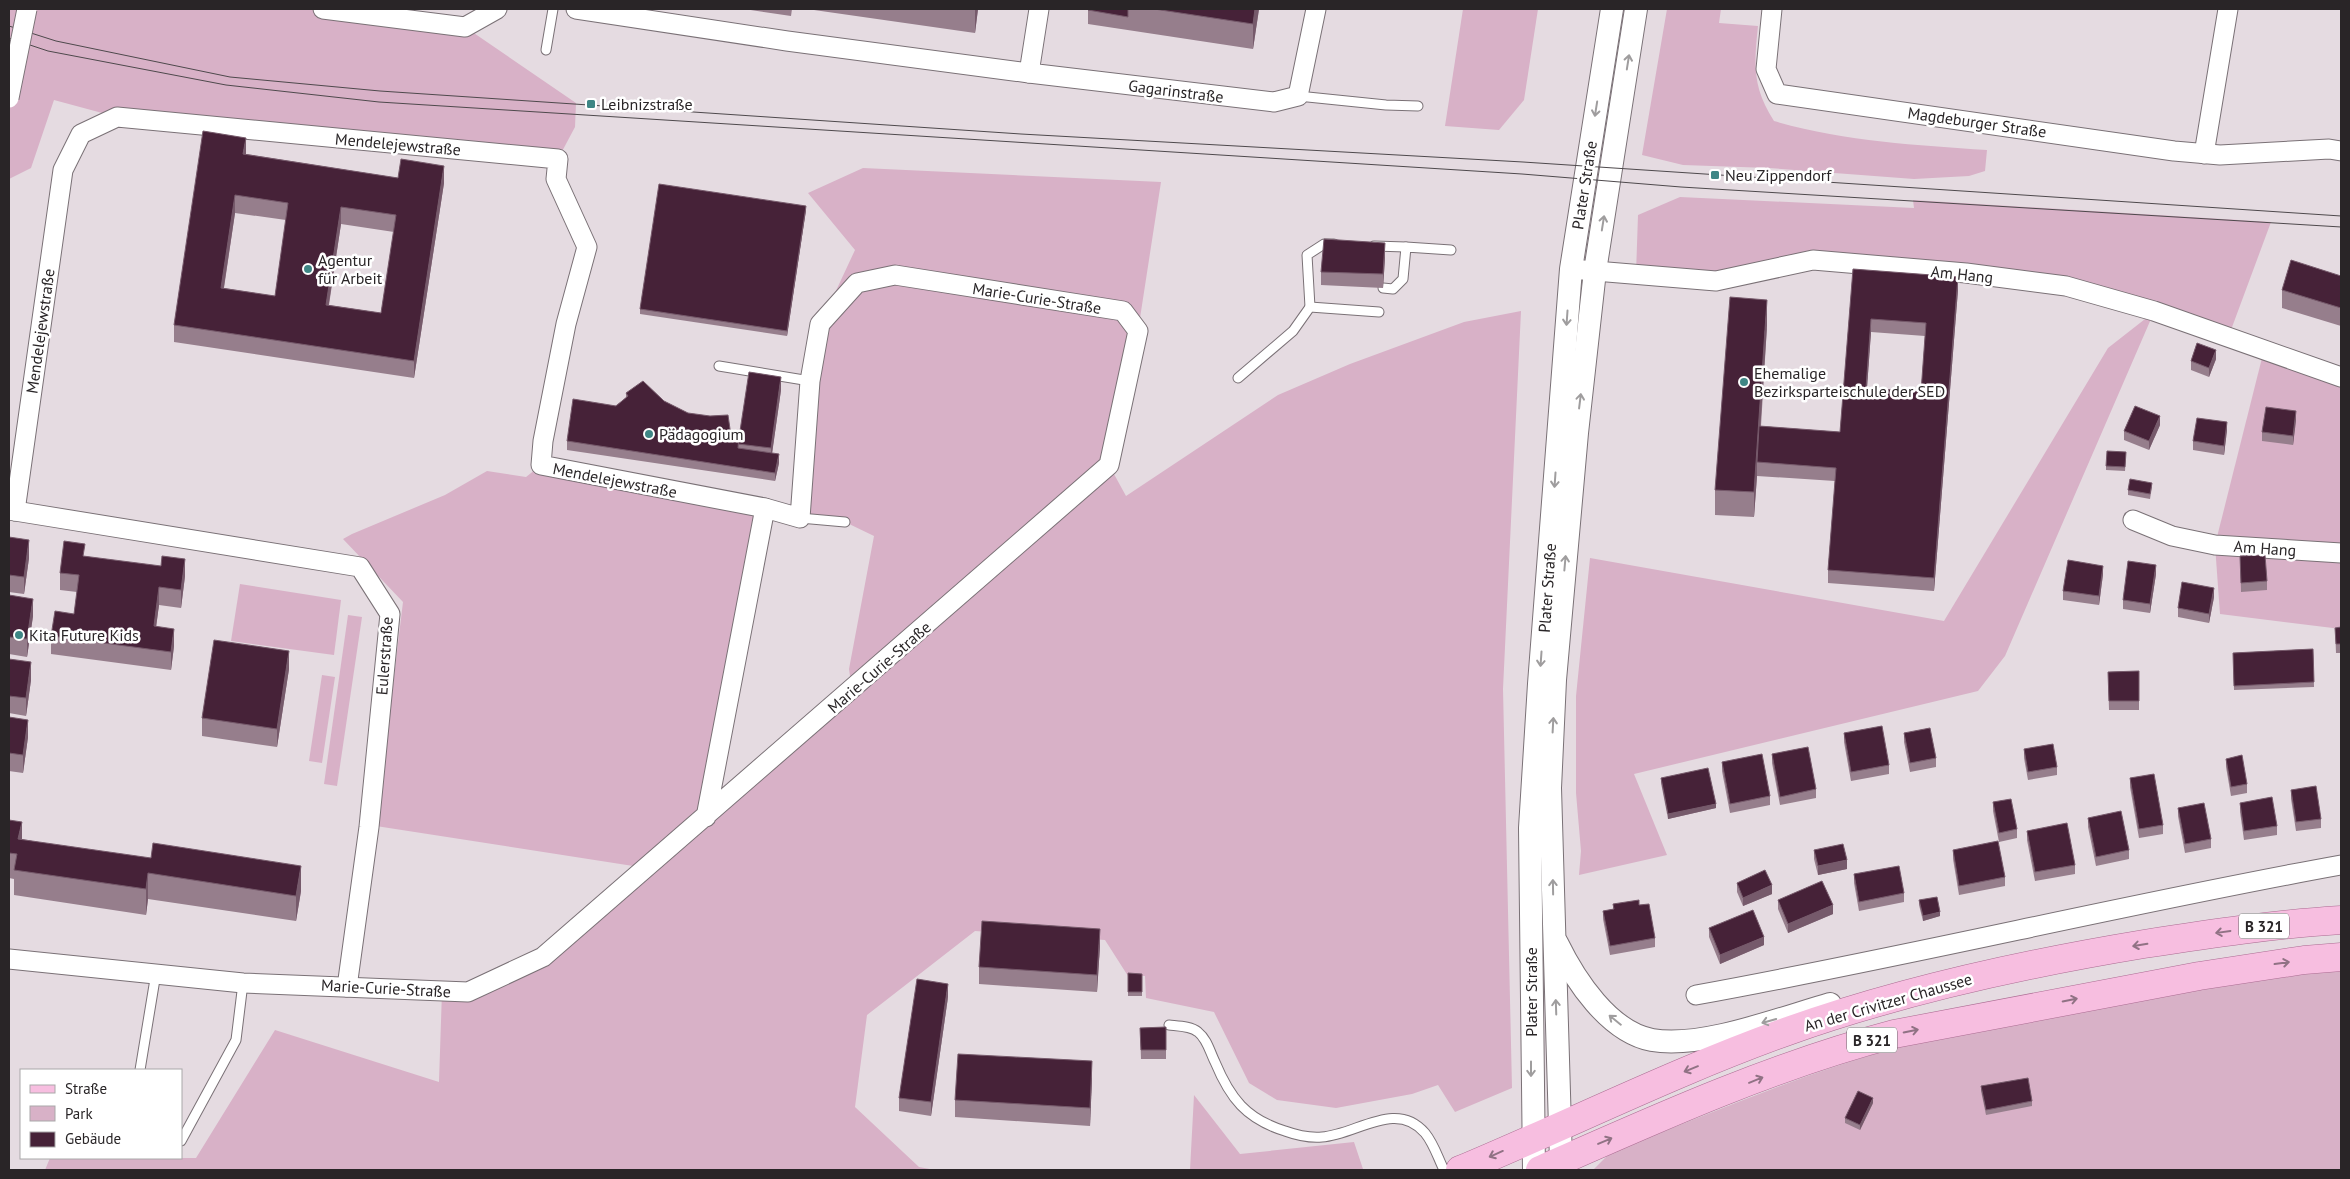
<svg xmlns="http://www.w3.org/2000/svg" width="2350" height="1179" font-family="'PT Sans',sans-serif">
  <rect width="100%" height="100%" fill="#e5dbe1"/>
  <g fill="#d8b1c7">
    <polygon points="9,9 323,9 465,27 576,103 575,127 558,159 117,117 54,100 31,168 9,179"/>
    <polygon points="1463,9 1538,9 1524,100 1499,130 1445,126"/>
    <path d="M1667,9H1721L1719,23L1758,26C1754,64 1752,87 1774,121C1844,141 1915,145 1987,150L1985,171L1969,176L1914,179L1769,168L1683,165L1642,155Z"/>
    <polygon points="863,168 1161,182 1138,331 1109,465 1126,496 1278,395 1350,364 1464,322 1521,311 1503,689 1512,1088 1455,1112 1438,1085 1412,1094 1336,1108 1277,1100 1249,1083 1214,1012 1146,998 1145,976 1128,976 1105,940 975,931 867,1015 855,1107 919,1167 935,1170 45,1170 50,1158 196,1158 275,1030 439,1082 442,991 543,957 646,868 376,826 403,602 343,539 352,534 445,495 487,471 526,477 541,465 765,508 706,816 852,690 849,669 874,536 845,522 800,518 820,325 855,250 808,193"/>
    <polygon points="1680,197 1914,208 1913,200 2271,222 2228,338 2154,312 2005,656 1978,691 1634,774 1667,855 1579,875 1581,851 1576,793 1576,696 1590,558 1944,621 2108,348 2154,312 2066,286 1813,260 1716,281 1636,274 1638,215"/>
    <polygon points="2264,350 2341,377 2341,629 2220,614 2215,545"/>
    <polygon points="240,584 341,600 334,655 231,641"/>
    <polygon points="348,615 362,617 337,786 324,784"/>
    <polygon points="322,675 335,677 322,763 309,761"/>
    <path d="M2341,968V1170H1593L1610,1153C1706,1115 1800,1074 1900,1047C2044,1009 2193,988 2341,968Z"/>
    <polygon points="1194,1095 1240,1154 1354,1142 1363,1169 1190,1170"/>
  </g>
  <g fill="none" stroke-linecap="round" stroke-linejoin="round">
    <g stroke="#7a7176" stroke-width="11">
      <g id="service">
        <polyline points="546,50 553,9"/>
        <polyline points="1298,96 1386,105 1418,106"/>
        <polyline points="1374,246 1406,247"/>
        <polyline points="1383,288 1393,289 1403,279 1406,247 1451,250"/>
        <polyline points="1310,307 1307,255 1324,244 1334,244"/>
        <polyline points="719,366 810,381"/>
        <polyline points="1238,378 1293,331 1310,307 1379,312"/>
        <polyline points="800,518 845,522"/>
        <path d="M1169,1025C1178,1026 1191,1026 1198,1032C1207,1039 1210,1052 1215,1062C1230,1098 1246,1119 1285,1131C1296,1135 1310,1138 1322,1137C1356,1135 1396,1099 1425,1133C1434,1144 1438,1158 1444,1170"/>
        <polyline points="140,1070 156,973"/>
        <polyline points="181,1141 236,1040 243,983"/>
      </g>
    </g>
    <g stroke="#7a7176" stroke-width="21">
      <g id="minor">
        <polyline points="323,9 465,27 497,9"/>
        <polyline points="576,9 787,41 1029,73"/>
        <polyline points="1039,9 1029,73 1274,102 1298,96 1316,9"/>
        <polyline points="1772,9 1766,69 1777,94 2174,151 2220,155 2329,149 2341,151"/>
        <polyline points="2204,154 2228,9"/>
        <polyline points="1571,269 1716,281 1813,260 1966,273 2066,286 2154,311 2341,377"/>
        <polyline points="9,510 360,567 390,614 369,827 347,987"/>
        <polyline points="15,511 63,170 81,134 117,117 558,159 556,179 587,247 566,324 543,441 541,465 765,508"/>
        <polyline points="2133,520 2172,536 2215,545 2341,553"/>
        <polyline points="9,959 243,983 468,992 543,957 1109,465 1138,331 1123,311 895,275 857,283 820,324 810,381 800,518 765,508 706,817"/>
        <path d="M1696,995C1912,956 2125,904 2341,865"/>
      </g>
    </g>
    <g stroke="#7a7176" stroke-width="24">
      <g id="tertiary">
        <path d="M1557,943C1575,980 1609,1032 1652,1040C1701,1049 1781,1018 1830,1004"/>
        <polyline points="1561,1161 1550,788 1555,680 1577,433 1595,271 1636,9"/>
        <polyline points="1534,1170 1530,828 1539,684 1571,269 1612,9"/>
      </g>
    </g>
    <g stroke="#ab6c92" stroke-width="29">
      <g id="primary">
        <path d="M1460,1170C1570,1124 1676,1071 1788,1031C1903,990 2023,964 2144,944C2209,934 2275,924 2341,920"/>
        <path d="M1540,1170C1655,1119 1772,1066 1894,1034L2199,976L2304,960L2341,957"/>
      </g>
    </g>
    <use href="#service" stroke="#fff" stroke-width="9"/>
    <use href="#minor" stroke="#fff" stroke-width="19"/>
    <use href="#tertiary" stroke="#fff" stroke-width="22"/>
    <use href="#primary" stroke="#f7bee0" stroke-width="28"/>
    <g stroke="#4e494c" stroke-width="1">
      <polyline points="9,26 56,41 230,77 380,91 1021,134 1523,162 2341,216"/>
      <polyline points="9,38 48,51 226,85 379,102 1522,174 1681,187 2341,227"/>
    </g>
    <g stroke="#7a7176" stroke-width="21" stroke-linecap="butt">
      <polyline id="minor-bridge" points="9,98 27,9"/>
    </g>
    <use href="#minor-bridge" stroke="#fff" stroke-width="19"/>
  </g>
  <g fill="#967e8c" fill-rule="evenodd">
    <polygon points="744,9 792,9 791,16"/>
    <polygon points="807,9 978,9 975,33"/>
    <polygon points="1088,9 1259,9 1253,49 1088,24"/>
    <path d="M246,154L398,178L444,183L414,378L174,342V325ZM235,213L286,220L275,296L224,288ZM341,224L394,232L381,313L329,305Z"/>
    <polygon points="806,210 787,336 640,314 640,309"/>
    <polygon points="1385,257 1383,288 1321,285 1321,272"/>
    <path d="M1853,269L1958,290L1934,591L1828,583V570L1835,481L1757,476L1754,517L1715,515V490L1767,326L1761,426L1840,432ZM1871,332L1925,336L1921,392L1867,388Z"/>
    <polygon points="2341,276 2341,326 2282,308 2282,290"/>
    <polygon points="2216,359 2209,377 2191,370 2191,361"/>
    <polygon points="781,390 772,453 779,463 775,481 567,450 567,441 626,398 626,393 664,401 731,436 739,435"/>
    <polygon points="2296,420 2293,445 2262,441 2262,432"/>
    <polygon points="2160,425 2149,450 2124,440 2124,431"/>
    <polygon points="2227,430 2224,455 2193,450 2193,441"/>
    <polygon points="2126,452 2125,471 2106,470 2106,466"/>
    <polygon points="2152,487 2150,499 2128,495 2128,490"/>
    <polygon points="9,537 29,558 24,594 9,592"/>
    <polygon points="85,556 185,576 181,608 159,605 156,626 174,646 171,670 51,654 51,636 74,614 77,592 60,590 60,573"/>
    <polygon points="2240,556 2267,581 2267,590 2241,592"/>
    <polygon points="2103,574 2099,605 2063,600 2063,591"/>
    <polygon points="2156,574 2150,613 2123,609 2123,600"/>
    <polygon points="9,595 33,616 27,657 9,654"/>
    <polygon points="2214,597 2209,623 2178,617 2178,608"/>
    <polygon points="2341,627 2341,653 2336,653 2335,628"/>
    <polygon points="2313,649 2314,687 2234,690 2233,653"/>
    <polygon points="9,659 31,680 26,716 9,713"/>
    <polygon points="289,669 277,747 202,736 202,718"/>
    <polygon points="2139,671 2139,710 2109,710 2108,672"/>
    <polygon points="9,717 28,737 23,773 9,771"/>
    <polygon points="1844,733 1889,765 1889,774 1851,781 1844,742"/>
    <polygon points="1904,733 1936,758 1936,767 1910,772 1904,742"/>
    <polygon points="2024,749 2057,767 2057,775 2028,780 2024,758"/>
    <polygon points="1772,754 1816,789 1816,798 1780,805 1772,763"/>
    <polygon points="2226,759 2247,784 2247,793 2231,796 2226,767"/>
    <polygon points="1722,762 1770,796 1770,805 1730,813 1722,771"/>
    <polygon points="1661,778 1716,808 1668,819 1661,783"/>
    <polygon points="2130,778 2163,825 2163,834 2139,838 2130,787"/>
    <polygon points="2291,790 2321,819 2321,828 2296,831 2291,799"/>
    <polygon points="1993,802 2017,829 2017,838 1999,842 1993,811"/>
    <polygon points="2240,803 2277,826 2277,835 2244,840 2240,812"/>
    <polygon points="2178,808 2211,839 2211,848 2185,853 2178,816"/>
    <polygon points="2088,818 2129,850 2129,859 2096,866 2088,827"/>
    <polygon points="9,820 22,839 301,891 296,921 148,899 146,915 14,895 14,879 9,878"/>
    <polygon points="2027,831 2075,865 2075,874 2035,881 2027,840"/>
    <polygon points="1814,850 1847,869 1818,875 1814,859"/>
    <polygon points="1953,850 2005,877 2005,886 1959,895 1953,859"/>
    <polygon points="1854,874 1904,893 1904,902 1859,911 1854,883"/>
    <polygon points="1737,883 1772,894 1743,906 1737,892"/>
    <polygon points="1778,900 1833,914 1788,933 1778,909"/>
    <polygon points="1919,900 1940,916 1923,921 1919,905"/>
    <polygon points="1613,904 1639,905 1655,938 1655,947 1610,955 1603,919 1603,911 1613,909"/>
    <polygon points="1709,928 1764,945 1720,964 1709,937"/>
    <polygon points="1100,946 1097,992 979,984 979,967"/>
    <polygon points="1128,973 1142,974 1142,996 1128,996"/>
    <polygon points="948,997 931,1116 899,1111 899,1098"/>
    <polygon points="1166,1027 1166,1059 1141,1059 1140,1028"/>
    <polygon points="1092,1078 1090,1126 955,1117 955,1100"/>
    <polygon points="1981,1086 2032,1101 2032,1106 1986,1115 1981,1091"/>
    <polygon points="1873,1103 1860,1130 1845,1123 1845,1118"/>
  </g>
  <g fill="#765a6b">
    <polygon points="975,9 978,9 975,33"/>
    <polygon points="1255,9 1259,9 1253,49 1253,24"/>
    <polygon points="246,138 246,155 243,154"/>
    <polygon points="444,166 444,183 414,378 414,361"/>
    <polygon points="235,195 235,213 221,306 221,288"/>
    <polygon points="806,206 806,210 787,336 787,331"/>
    <polygon points="341,207 341,224 326,322 326,305"/>
    <polygon points="1385,243 1385,257 1383,288 1383,274"/>
    <polygon points="1958,277 1958,290 1934,591 1934,578"/>
    <polygon points="1767,300 1767,326 1758,462 1757,462 1757,476 1754,517 1754,492"/>
    <polygon points="1871,319 1871,332 1866,401 1866,388"/>
    <polygon points="2216,350 2216,359 2209,377 2209,368"/>
    <polygon points="781,377 781,390 771,461 771,448"/>
    <polygon points="2296,411 2296,420 2293,445 2293,436"/>
    <polygon points="2160,416 2160,425 2149,450 2149,441"/>
    <polygon points="2227,422 2227,430 2224,455 2224,446"/>
    <polygon points="779,454 779,463 775,481 775,473"/>
    <polygon points="29,540 29,558 24,594 24,577"/>
    <polygon points="185,559 185,576 181,608 181,590"/>
    <polygon points="2156,565 2156,574 2150,613 2150,604"/>
    <polygon points="2103,566 2103,574 2099,605 2099,596"/>
    <polygon points="159,587 159,605 154,643 154,626"/>
    <polygon points="2214,588 2214,597 2209,623 2209,614"/>
    <polygon points="33,599 33,616 27,657 27,639"/>
    <polygon points="174,629 174,646 171,670 171,652"/>
    <polygon points="289,651 289,669 277,747 277,729"/>
    <polygon points="31,662 31,680 26,716 26,698"/>
    <polygon points="28,720 28,737 23,773 23,755"/>
    <polygon points="1716,804 1716,808 1668,819 1668,814"/>
    <polygon points="22,822 22,847 18,839"/>
    <polygon points="1847,860 1847,869 1818,875 1818,866"/>
    <polygon points="301,866 301,891 296,921 296,896"/>
    <polygon points="148,873 148,899 146,915 146,889"/>
    <polygon points="1772,885 1772,894 1743,906 1743,898"/>
    <polygon points="1833,905 1833,914 1788,933 1788,924"/>
    <polygon points="1940,912 1940,916 1923,921 1923,916"/>
    <polygon points="1100,929 1100,946 1097,992 1097,975"/>
    <polygon points="1764,937 1764,945 1720,964 1720,955"/>
    <polygon points="948,984 948,997 931,1116 931,1102"/>
    <polygon points="1092,1061 1092,1078 1090,1126 1090,1108"/>
    <polygon points="1873,1098 1873,1103 1860,1130 1860,1125"/>
  </g>
  <g fill="#462238" stroke="#765a6b" fill-rule="evenodd">
    <polygon points="1088,9 1128,9 1128,17 1088,10"/>
    <polygon points="1154,9 1255,9 1253,24"/>
    <path d="M203,131L246,138L243,154L398,178L401,159L444,166L414,361L174,325ZM235,195L288,203L275,296L221,288ZM341,207L396,215L381,313L326,305Z"/>
    <polygon points="659,184 806,206 787,331 640,309"/>
    <polygon points="1324,239 1385,243 1383,274 1321,272"/>
    <polygon points="2291,260 2341,276 2341,308 2282,290"/>
    <path d="M1853,269L1958,277L1934,578L1828,570L1836,468L1757,462L1759,426L1840,432ZM1871,319L1926,323L1921,392L1866,388Z"/>
    <polygon points="1730,297 1767,300 1754,492 1715,490"/>
    <polygon points="2197,343 2216,350 2209,368 2191,361"/>
    <polygon points="749,372 781,377 771,448 738,444"/>
    <polygon points="643,381 664,401 688,413 710,416 728,415 731,436 739,435 738,448 779,454 775,473 567,441 573,399 616,406 628,396 626,393"/>
    <polygon points="2135,406 2160,416 2149,441 2124,431"/>
    <polygon points="2266,407 2296,411 2293,436 2262,432"/>
    <polygon points="2197,418 2227,422 2224,446 2193,441"/>
    <polygon points="2107,451 2126,452 2125,467 2106,466"/>
    <polygon points="2130,479 2152,483 2150,494 2128,490"/>
    <polygon points="9,537 29,540 24,577 9,575"/>
    <polygon points="64,541 85,544 83,556 161,566 162,556 185,559 181,590 159,587 154,626 174,629 171,652 51,636 55,611 74,614 79,575 60,573"/>
    <polygon points="2265,555 2267,581 2241,583 2240,556"/>
    <polygon points="2068,560 2103,566 2099,596 2063,591"/>
    <polygon points="2128,561 2156,565 2150,604 2123,600"/>
    <polygon points="2182,582 2214,588 2209,614 2178,608"/>
    <polygon points="9,595 33,599 27,639 9,637"/>
    <polygon points="2341,627 2341,644 2336,644 2335,628"/>
    <polygon points="214,640 289,651 277,729 202,718"/>
    <polygon points="2313,649 2314,682 2234,686 2233,653"/>
    <polygon points="9,659 31,662 26,698 9,696"/>
    <polygon points="2139,671 2139,701 2109,701 2108,672"/>
    <polygon points="9,717 28,720 23,755 9,753"/>
    <polygon points="1882,726 1889,765 1851,772 1844,733"/>
    <polygon points="1930,728 1936,758 1910,763 1904,733"/>
    <polygon points="2053,744 2057,767 2028,772 2024,749"/>
    <polygon points="1808,747 1816,789 1780,797 1772,754"/>
    <polygon points="1762,754 1770,796 1730,804 1722,762"/>
    <polygon points="2242,755 2247,784 2231,787 2226,759"/>
    <polygon points="1708,768 1716,804 1668,814 1661,778"/>
    <polygon points="2154,774 2163,825 2139,829 2130,778"/>
    <polygon points="2316,786 2321,819 2296,822 2291,790"/>
    <polygon points="2272,797 2277,826 2244,831 2240,803"/>
    <polygon points="2011,799 2017,829 1999,833 1993,802"/>
    <polygon points="2204,803 2211,839 2185,844 2178,808"/>
    <polygon points="2121,811 2129,850 2096,857 2088,818"/>
    <polygon points="9,820 22,822 18,839 151,858 153,843 301,866 296,896 148,873 146,889 14,870 17,854 9,853"/>
    <polygon points="2067,823 2075,865 2035,872 2027,831"/>
    <polygon points="1998,841 2005,877 1959,886 1953,850"/>
    <polygon points="1843,844 1847,860 1818,866 1814,850"/>
    <polygon points="1899,866 1904,893 1859,902 1854,874"/>
    <polygon points="1765,870 1772,885 1743,898 1737,883"/>
    <polygon points="1822,881 1833,905 1788,924 1778,900"/>
    <polygon points="1937,897 1940,912 1923,916 1919,900"/>
    <polygon points="1639,900 1639,905 1649,904 1655,938 1610,946 1603,911 1614,909 1613,904"/>
    <polygon points="1753,910 1764,937 1720,955 1709,928"/>
    <polygon points="982,921 1100,929 1097,975 979,967"/>
    <polygon points="1128,973 1142,974 1142,992 1128,992"/>
    <polygon points="917,979 948,984 931,1102 899,1098"/>
    <polygon points="1166,1027 1166,1050 1141,1050 1140,1028"/>
    <polygon points="958,1054 1092,1061 1090,1108 955,1100"/>
    <polygon points="2028,1078 2032,1101 1986,1110 1981,1086"/>
    <polygon points="1858,1091 1873,1098 1860,1125 1845,1118"/>
  </g>
  <defs><path id="oneway-shaft" d="M-6 0H5M1.5-3L5.5 0L1.5 3" fill="none" stroke-width="1.6" stroke-linecap="round" stroke-linejoin="round" transform="scale(1.25)"/></defs>
  <g stroke="#9f9d9e">
    <use href="#oneway-shaft" transform="translate(1628 62) rotate(-81)"/>
    <use href="#oneway-shaft" transform="translate(1596 109) rotate(99)"/>
    <use href="#oneway-shaft" transform="translate(1603 223) rotate(-81)"/>
    <use href="#oneway-shaft" transform="translate(1567 318) rotate(94)"/>
    <use href="#oneway-shaft" transform="translate(1580 401) rotate(-83)"/>
    <use href="#oneway-shaft" transform="translate(1555 480) rotate(94)"/>
    <use href="#oneway-shaft" transform="translate(1565 563) rotate(-85)"/>
    <use href="#oneway-shaft" transform="translate(1541 659) rotate(94)"/>
    <use href="#oneway-shaft" transform="translate(1553 725) rotate(-87)"/>
    <use href="#oneway-shaft" transform="translate(1553 887) rotate(-91)"/>
    <use href="#oneway-shaft" transform="translate(1556 1007) rotate(-92)"/>
    <use href="#oneway-shaft" transform="translate(1615 1020) rotate(-141)"/>
    <use href="#oneway-shaft" transform="translate(1769 1021) rotate(164)"/>
    <use href="#oneway-shaft" transform="translate(1531 1069) rotate(90)"/>
  </g>
  <g stroke="#907284">
    <use href="#oneway-shaft" transform="translate(2223 932) rotate(172)"/>
    <use href="#oneway-shaft" transform="translate(2140 945) rotate(171)"/>
    <use href="#oneway-shaft" transform="translate(2282 963) rotate(-8)"/>
    <use href="#oneway-shaft" transform="translate(2070 1000) rotate(-11)"/>
    <use href="#oneway-shaft" transform="translate(1911 1031) rotate(-11)"/>
    <use href="#oneway-shaft" transform="translate(1691 1069) rotate(158)"/>
    <use href="#oneway-shaft" transform="translate(1756 1080) rotate(-22)"/>
    <use href="#oneway-shaft" transform="translate(1605 1141) rotate(-23)"/>
    <use href="#oneway-shaft" transform="translate(1496 1154) rotate(156)"/>
  </g>
  <g fill="#3e8685" stroke="#fff" stroke-width="2">
    <rect x="586" y="99" width="10" height="10" rx="2.5"/>
    <rect x="1710" y="170" width="10" height="10" rx="2.5"/>
    <circle cx="308" cy="269" r="5"/>
    <circle cx="1744" cy="382" r="5"/>
    <circle cx="649" cy="434" r="5"/>
    <circle cx="19" cy="635" r="5"/>
  </g>
  <g text-anchor="middle" dominant-baseline="central" stroke-width="5" stroke-linejoin="round" paint-order="stroke">
    <g fill="#fff" stroke="#696668" stroke-width="1">
      <rect x="2239" y="913.5" width="50" height="25" rx="4"/>
      <rect x="1847" y="1027.5" width="50" height="25" rx="4"/>
    </g>
    <g font-size="15" font-weight="bold" fill="#292527">
      <text x="2264" y="926">B 321</text>
      <text x="1872" y="1040">B 321</text>
    </g>
    <g font-size="16" fill="#292527" stroke="#fff">
      <text transform="translate(1176 91) rotate(7)">Gagarinstraße</text>
      <text transform="translate(1977 122) rotate(8)">Magdeburger Straße</text>
      <text transform="translate(398 144) rotate(5)">Mendelejewstraße</text>
      <text transform="translate(1584 185) rotate(-81)">Plater Straße</text>
      <text transform="translate(1962 274) rotate(6)">Am Hang</text>
      <text transform="translate(1037 298) rotate(9)">Marie-Curie-Straße</text>
      <text transform="translate(40 331) rotate(-82)">Mendelejewstraße</text>
      <text transform="translate(615 480) rotate(11)">Mendelejewstraße</text>
      <text transform="translate(2265 548) rotate(4)">Am Hang</text>
      <text transform="translate(1547 588) rotate(-86)">Plater Straße</text>
      <text transform="translate(384 656) rotate(-86)">Eulerstraße</text>
      <text transform="translate(879 667) rotate(-41)">Marie-Curie-Straße</text>
      <text transform="translate(386 988) rotate(3)">Marie-Curie-Straße</text>
      <text transform="translate(1531 992) rotate(-90)">Plater Straße</text>
      <text transform="translate(1888 1002) rotate(-16)">An der Crivitzer Chaussee</text>
    </g>
    <g font-size="16" fill="#292527" stroke="#fff" text-anchor="start">
      <text x="601" y="104">Leibnizstraße</text>
      <text x="1725" y="175">Neu Zippendorf</text>
      <text x="318" y="260">Agentur<tspan x="318" dy="18">für Arbeit</tspan></text>
      <text x="1754" y="373">Ehemalige<tspan x="1754" dy="18">Bezirksparteischule der SED</tspan></text>
      <text x="659" y="434">Pädagogium</text>
      <text x="29" y="635">Kita Future Kids</text>
    </g>
  </g>
  <rect width="2350" height="1179" fill="none" stroke="#292527" stroke-width="20"/>
  <rect x="20" y="1069" width="162" height="90" fill="#ffffff" stroke="#a9a8a9"/>
  <rect x="30" y="1085" width="25" height="8" fill="#f7bee0" stroke="#a9a8a9"/>
  <text x="65" y="1094" font-size="15" fill="#292527">Straße</text>
  <rect x="30" y="1106" width="25" height="15" fill="#d8b1c7" stroke="#a9a8a9"/>
  <text x="65" y="1119" font-size="15" fill="#292527">Park</text>
  <rect x="30" y="1132" width="25" height="15" fill="#462238" stroke="#a9a8a9"/>
  <text x="65" y="1144" font-size="15" fill="#292527">Gebäude</text>
</svg>
